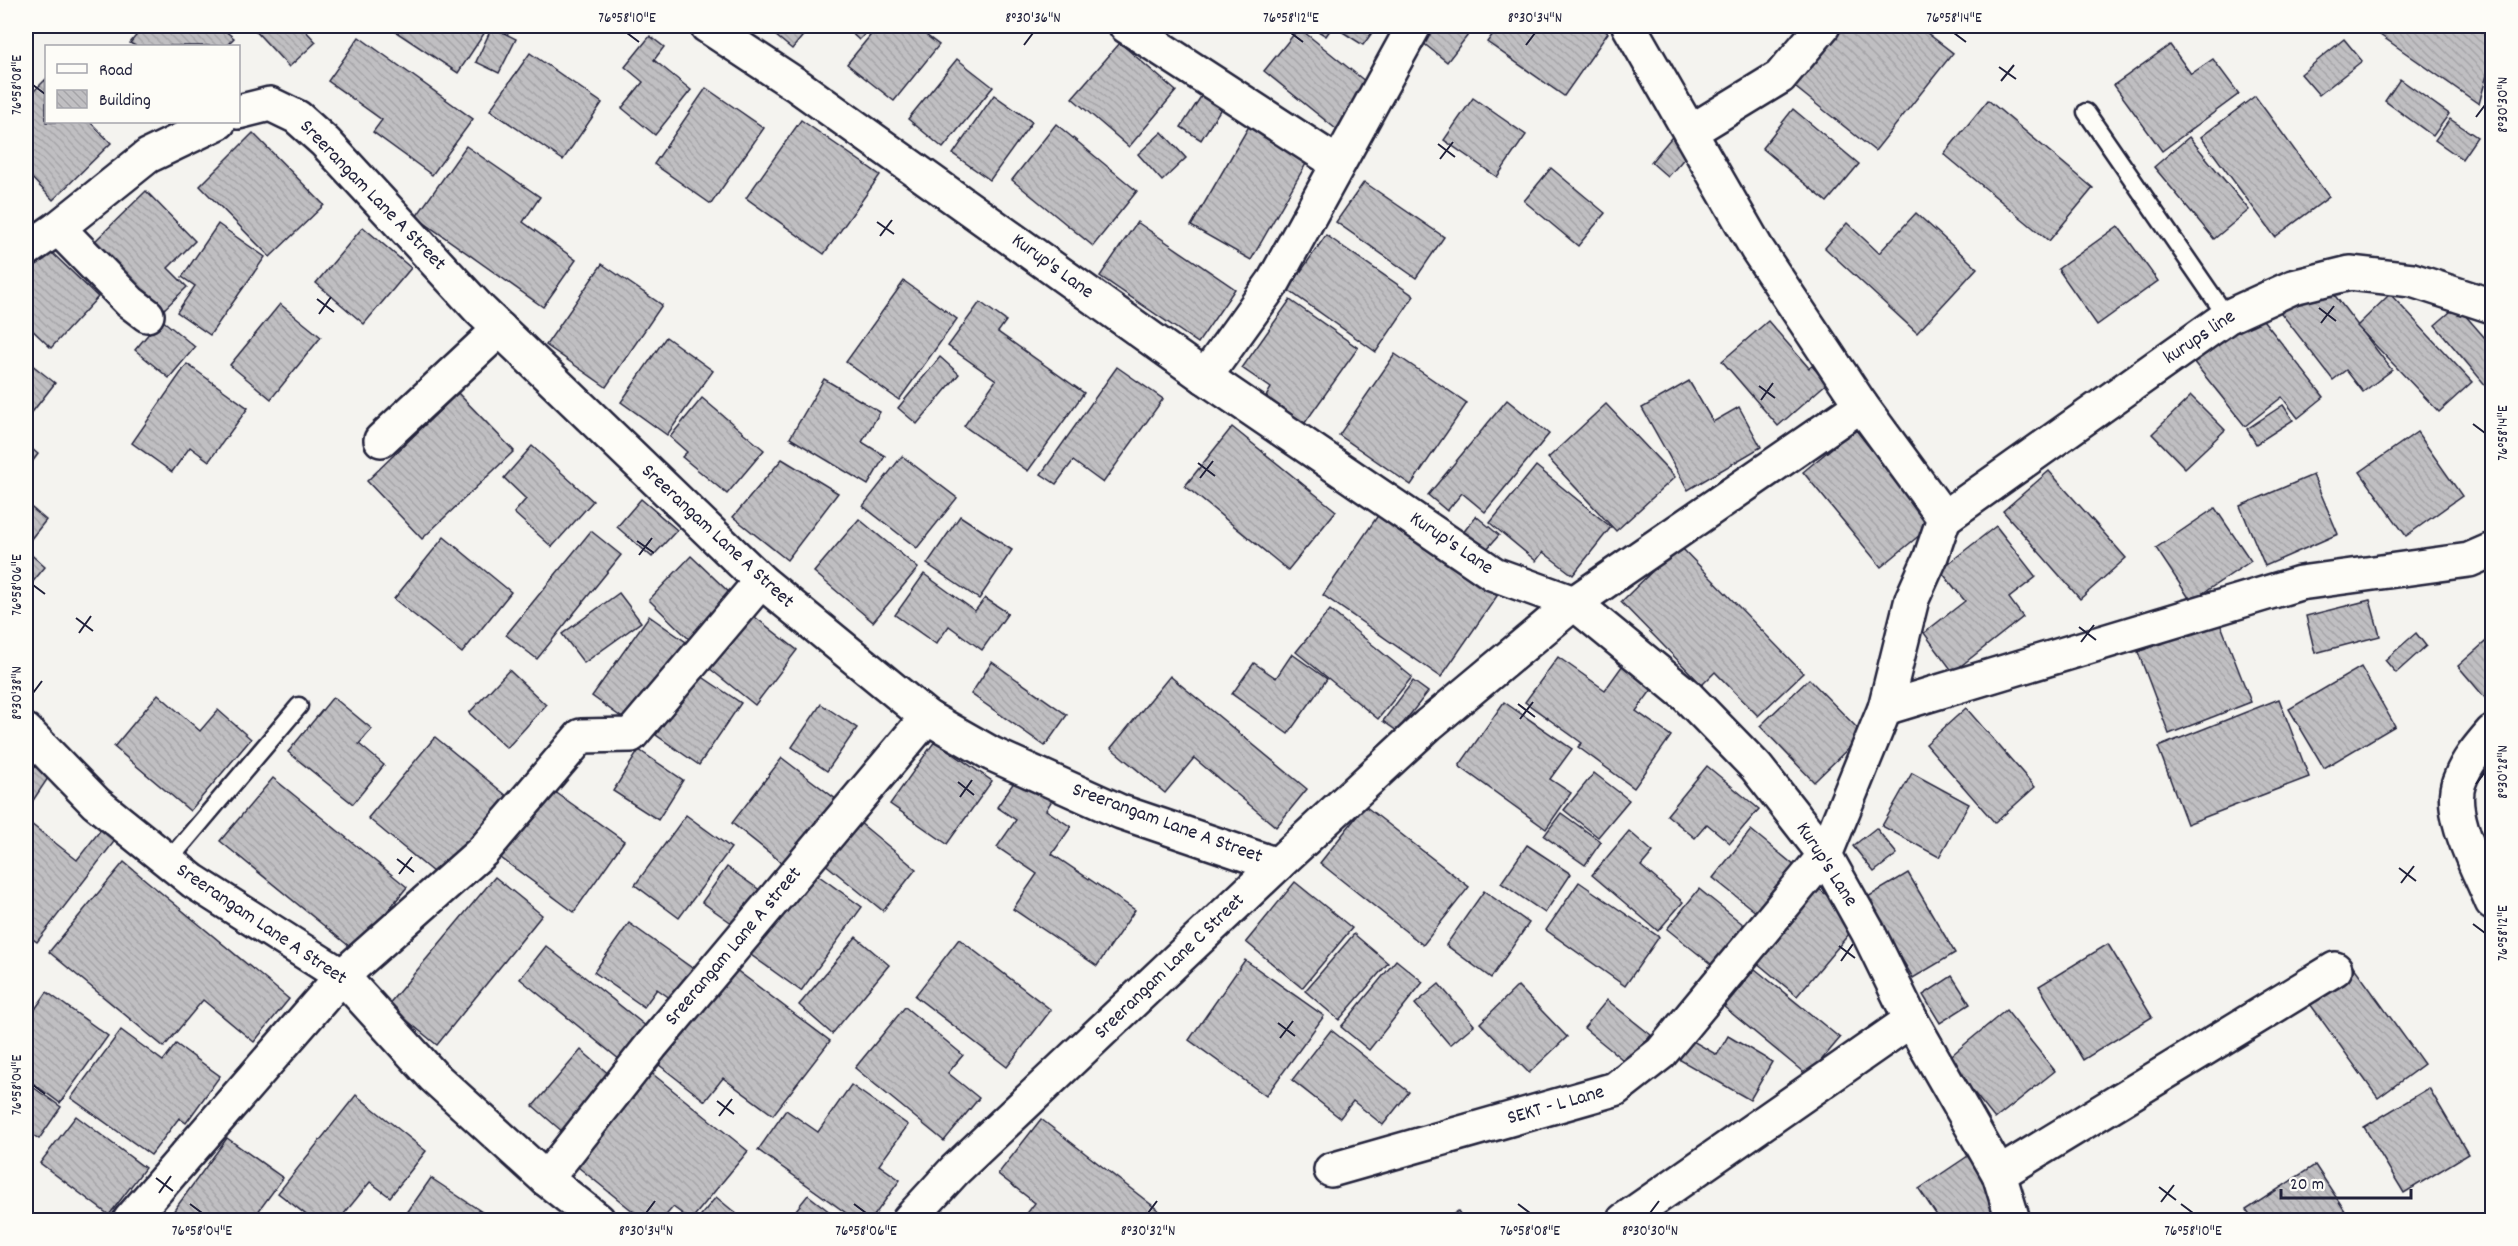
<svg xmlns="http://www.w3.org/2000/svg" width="2518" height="1246" font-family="Dekko,sans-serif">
  <defs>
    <pattern id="building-back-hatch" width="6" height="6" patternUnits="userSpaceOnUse" patternTransform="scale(1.5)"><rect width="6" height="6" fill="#c0bfc2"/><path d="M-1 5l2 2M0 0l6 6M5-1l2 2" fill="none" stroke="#a5a4a8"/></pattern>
  </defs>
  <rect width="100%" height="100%" fill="#f4f3ef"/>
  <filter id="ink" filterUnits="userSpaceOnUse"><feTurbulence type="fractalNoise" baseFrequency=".0167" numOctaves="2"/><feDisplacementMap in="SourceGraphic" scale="12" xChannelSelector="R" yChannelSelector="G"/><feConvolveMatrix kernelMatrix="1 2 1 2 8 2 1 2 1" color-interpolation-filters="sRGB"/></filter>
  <g filter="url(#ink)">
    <g fill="url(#building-back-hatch)" stroke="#22223b" stroke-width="1.5">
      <polygon points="144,26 219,26 234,38 226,46 135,46 130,43"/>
      <polygon points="251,26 301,26 316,42 289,67"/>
      <polygon points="387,26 489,26 458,73"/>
      <polygon points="764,26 811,26 792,49"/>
      <polygon points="844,26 873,26 859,40"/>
      <polygon points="878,26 914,26 939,45 894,101 847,64"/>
      <polygon points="1310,26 1333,26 1326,36"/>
      <polygon points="1333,26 1377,26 1363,45"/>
      <polygon points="1421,26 1475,26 1447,62 1413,35"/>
      <polygon points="1499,26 1598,26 1608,33 1564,96 1487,42"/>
      <polygon points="1838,26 1918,26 1953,53 1875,151 1791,84"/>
      <polygon points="2390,26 2492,26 2492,57 2479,104 2380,35"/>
      <polygon points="492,27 516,39 499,73 476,62"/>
      <polygon points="1299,28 1371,86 1336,129 1264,71"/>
      <polygon points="650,36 664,47 654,60 691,90 655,135 622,108 643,82 625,67"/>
      <polygon points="359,37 473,119 432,175 373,132 382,120 328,81"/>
      <polygon points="2344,39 2362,61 2319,95 2301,74"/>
      <polygon points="1120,43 1176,91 1129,147 1072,98"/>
      <polygon points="2170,45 2191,74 2213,59 2239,94 2162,151 2114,85"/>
      <polygon points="530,53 602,103 563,160 490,110"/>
      <polygon points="957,59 993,87 943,148 908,119"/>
      <polygon points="46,79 46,122 90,122 111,143 53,200 26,172 26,99"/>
      <polygon points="2400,79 2449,114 2433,136 2385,101"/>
      <polygon points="706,88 764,128 711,204 654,164"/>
      <polygon points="994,95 1032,122 990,180 953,154"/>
      <polygon points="1202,95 1222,107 1201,140 1181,127"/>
      <polygon points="2255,96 2329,197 2275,237 2201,137"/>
      <polygon points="1473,98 1526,135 1497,177 1444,140"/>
      <polygon points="1988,100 2093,188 2049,241 1944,154"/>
      <polygon points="1793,109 1859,164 1827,202 1762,148"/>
      <polygon points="2450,119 2477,137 2462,159 2435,140"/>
      <polygon points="801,120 880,175 824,254 746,198"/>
      <polygon points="1252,121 1311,155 1251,260 1191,226"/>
      <polygon points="1056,124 1137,191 1093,246 1012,180"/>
      <polygon points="1162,132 1186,158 1162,181 1138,154"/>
      <polygon points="1676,132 1694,147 1668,177 1651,162"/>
      <polygon points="253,133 324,205 270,257 200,186"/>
      <polygon points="2189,137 2249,210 2214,239 2154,167"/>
      <polygon points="466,146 540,197 523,222 576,260 543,307 416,217"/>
      <polygon points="1551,168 1605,213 1578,246 1524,201"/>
      <polygon points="1364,182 1444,237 1416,278 1336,222"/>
      <polygon points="146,191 195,241 168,268 187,287 157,316 89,247"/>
      <polygon points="1916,213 1977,268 1917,333 1825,248 1847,223 1879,253"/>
      <polygon points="1137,222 1235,289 1198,343 1100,276"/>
      <polygon points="218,224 265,257 210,335 177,312 195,286 182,277"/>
      <polygon points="2118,226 2158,281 2097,325 2058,269"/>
      <polygon points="363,227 411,268 364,324 316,283"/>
      <polygon points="1326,235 1414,296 1376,352 1288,290"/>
      <polygon points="45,246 98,297 51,348 26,324 26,267"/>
      <polygon points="602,264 662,305 606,387 546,345"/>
      <polygon points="2323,280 2392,370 2363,392 2346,370 2333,380 2281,313"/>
      <polygon points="904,281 957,319 899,400 846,362"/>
      <polygon points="2390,294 2472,382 2439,412 2357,326"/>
      <polygon points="1290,300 1358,348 1302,427 1264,400 1271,388 1242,368"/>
      <polygon points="980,302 1006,321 998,332 1084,393 1028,471 964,426 996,380 948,346"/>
      <polygon points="280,304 321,337 271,399 230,365"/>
      <polygon points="2457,306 2492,346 2492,393 2435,325"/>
      <polygon points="2256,311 2324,397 2298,418 2282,397 2245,426 2193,361"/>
      <polygon points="161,319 195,347 169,378 135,350"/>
      <polygon points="1768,321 1809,368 1812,366 1827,383 1778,426 1722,361"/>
      <polygon points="666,337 713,371 667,435 621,402"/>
      <polygon points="1395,354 1467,403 1411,485 1339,435"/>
      <polygon points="940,357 959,374 917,424 898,408"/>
      <polygon points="26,360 55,383 26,420"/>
      <polygon points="187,364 248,408 209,461 190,447 172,472 132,443"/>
      <polygon points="1117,367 1163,399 1103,483 1073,461 1056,484 1041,474"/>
      <polygon points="824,379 880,412 862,442 885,456 868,485 790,438"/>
      <polygon points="1689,381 1713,422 1739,407 1761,447 1688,490 1642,408"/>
      <polygon points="458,393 514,451 422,539 367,481"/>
      <polygon points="2191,396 2225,430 2185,468 2152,434"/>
      <polygon points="702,398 764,450 727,494 682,457 687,452 670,437"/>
      <polygon points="1507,400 1549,434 1485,512 1462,493 1447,511 1428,495"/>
      <polygon points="1606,404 1675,477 1616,531 1548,458"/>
      <polygon points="2283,405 2293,420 2256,444 2247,429"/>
      <polygon points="1232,427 1336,511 1288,570 1185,486"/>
      <polygon points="1855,429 1932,525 1881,567 1803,472"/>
      <polygon points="2417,432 2462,496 2406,536 2360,472"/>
      <polygon points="26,444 38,454 26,470"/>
      <polygon points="532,446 593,501 552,547 514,513 526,499 504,478"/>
      <polygon points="902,456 957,498 917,548 863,506"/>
      <polygon points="782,459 838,493 787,560 733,517"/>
      <polygon points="1536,466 1611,527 1573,575 1543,552 1536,561 1490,523"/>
      <polygon points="2049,471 2126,558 2080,599 2003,511"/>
      <polygon points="2313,475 2338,534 2265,566 2240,506"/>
      <polygon points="641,499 677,530 652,557 617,527"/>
      <polygon points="26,503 46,520 26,545"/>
      <polygon points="2215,508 2251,561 2191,601 2156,548"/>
      <polygon points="1379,514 1497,596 1441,677 1323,595"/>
      <polygon points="960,516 1012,550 979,599 927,564"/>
      <polygon points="1476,516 1499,535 1481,556 1459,538"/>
      <polygon points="859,519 918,568 873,622 814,572"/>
      <polygon points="1996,526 2036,577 2009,598 2023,617 1953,672 1924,633 1965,601 1940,570"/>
      <polygon points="591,531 621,555 537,659 506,635"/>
      <polygon points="444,537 511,592 462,653 394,599"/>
      <polygon points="1679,545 1803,673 1758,716 1715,672 1702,685 1621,602"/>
      <polygon points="26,550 45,567 26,590"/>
      <polygon points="691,556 732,595 689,639 649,600"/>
      <polygon points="924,574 975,611 985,598 1008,613 982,650 949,626 936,644 895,615"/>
      <polygon points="619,593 641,622 584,663 562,634"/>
      <polygon points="2370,600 2380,636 2315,653 2306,616"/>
      <polygon points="746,610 797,650 755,705 704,664"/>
      <polygon points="1330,610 1412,677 1378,719 1296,652"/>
      <polygon points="649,616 686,642 628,722 592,696"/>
      <polygon points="2219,620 2251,702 2169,734 2138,652"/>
      <polygon points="2416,633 2426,646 2396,673 2385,660"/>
      <polygon points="2492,636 2492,706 2458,666"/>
      <polygon points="1292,654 1327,679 1288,734 1232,694 1254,663 1276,678"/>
      <polygon points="1558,657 1605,690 1625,662 1656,684 1636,711 1671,736 1634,788 1578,747 1582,743 1525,702"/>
      <polygon points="992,662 1067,715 1045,746 971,694"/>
      <polygon points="2361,667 2395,726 2324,768 2289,709"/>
      <polygon points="509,670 546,705 507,748 469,713"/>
      <polygon points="698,674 741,703 699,765 656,735"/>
      <polygon points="1170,676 1307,789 1276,827 1194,758 1165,793 1111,748"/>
      <polygon points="1809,679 1863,734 1814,782 1760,726"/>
      <polygon points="1413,681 1428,692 1397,731 1383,721"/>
      <polygon points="158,694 200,731 218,710 251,739 190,811 114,747"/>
      <polygon points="333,697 372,729 359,744 384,765 353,804 288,752"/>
      <polygon points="2279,699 2309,777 2187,824 2158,747"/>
      <polygon points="1504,702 1572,749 1550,779 1571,793 1546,829 1459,766"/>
      <polygon points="821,704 857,728 827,771 792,747"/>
      <polygon points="1966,708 2035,787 1995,823 1926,744"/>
      <polygon points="435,737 507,796 439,877 368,818"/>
      <polygon points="935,741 992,781 947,844 890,804"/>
      <polygon points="639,750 683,780 658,820 613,791"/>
      <polygon points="31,753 54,769 32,802 26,798 26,761"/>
      <polygon points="782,758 837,800 786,866 732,823"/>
      <polygon points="1707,766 1759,809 1730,843 1707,824 1695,838 1667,815"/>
      <polygon points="1023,769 1057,792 1046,810 1071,827 1052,854 1135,910 1097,966 1013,909 1037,874 997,847 1016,820 997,807"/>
      <polygon points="1594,773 1629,800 1598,837 1564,810"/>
      <polygon points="1912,773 1969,804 1939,857 1882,826"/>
      <polygon points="273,778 407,887 355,951 220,841"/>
      <polygon points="551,789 624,841 574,912 501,858"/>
      <polygon points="1365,806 1469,887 1423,945 1320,863"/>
      <polygon points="1561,813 1601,842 1585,865 1544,836"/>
      <polygon points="686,815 731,848 679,918 635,885"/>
      <polygon points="853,817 916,869 883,911 819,859"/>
      <polygon points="26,820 77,860 106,823 120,834 37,942 26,934"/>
      <polygon points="1876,828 1897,854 1874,872 1853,846"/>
      <polygon points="1751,830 1800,870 1762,917 1713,878"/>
      <polygon points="1629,831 1653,852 1641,866 1683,902 1658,931 1592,875"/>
      <polygon points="1527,845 1571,874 1545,913 1501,883"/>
      <polygon points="124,862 289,999 254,1042 203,1000 164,1047 49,952"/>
      <polygon points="727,867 761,891 736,926 702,902"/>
      <polygon points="812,871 862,907 801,991 751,955"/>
      <polygon points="1908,873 1955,953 1913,978 1866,898"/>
      <polygon points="495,877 542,915 437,1045 388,1005"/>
      <polygon points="1295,882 1352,928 1302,988 1246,942"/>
      <polygon points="1579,882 1659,937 1625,986 1546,930"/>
      <polygon points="1812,883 1859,922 1797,996 1750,957"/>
      <polygon points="1699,889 1754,933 1722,973 1667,929"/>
      <polygon points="1484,891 1529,923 1491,978 1446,945"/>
      <polygon points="629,923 699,973 677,1003 657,989 644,1007 594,972"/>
      <polygon points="1354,934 1388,963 1339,1020 1305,991"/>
      <polygon points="856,937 889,965 832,1034 799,1005"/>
      <polygon points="959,939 1051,1010 1007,1067 915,996"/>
      <polygon points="2108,944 2152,1017 2083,1060 2039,986"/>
      <polygon points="546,946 652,1031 625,1064 520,979"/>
      <polygon points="1245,960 1324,1016 1266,1096 1189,1040"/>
      <polygon points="1396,960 1423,982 1369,1050 1341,1027"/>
      <polygon points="2351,963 2424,1064 2378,1098 2305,997"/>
      <polygon points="731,966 830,1041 773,1115 723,1078 705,1101 654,1061"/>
      <polygon points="1755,969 1840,1038 1808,1076 1724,1007"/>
      <polygon points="1952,976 1970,1004 1940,1023 1923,995"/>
      <polygon points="1439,984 1474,1025 1450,1045 1415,1004"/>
      <polygon points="1518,986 1567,1037 1529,1073 1480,1023"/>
      <polygon points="47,992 108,1036 60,1103 26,1078 26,1022"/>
      <polygon points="1607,1000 1651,1035 1628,1064 1584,1028"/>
      <polygon points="905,1007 963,1055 948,1073 979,1098 944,1141 855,1068"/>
      <polygon points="2006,1010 2055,1071 1995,1119 1947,1059"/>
      <polygon points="121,1030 163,1061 176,1044 220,1076 186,1123 179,1118 151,1155 71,1098"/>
      <polygon points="1331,1030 1409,1092 1383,1125 1353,1101 1340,1118 1292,1080"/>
      <polygon points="1728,1036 1772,1062 1750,1100 1675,1057 1686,1037 1717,1055"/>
      <polygon points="581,1050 611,1076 564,1133 533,1106"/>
      <polygon points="644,1067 748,1151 691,1220 673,1207 662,1220 644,1220 568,1159"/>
      <polygon points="26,1082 61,1107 39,1139 26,1130"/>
      <polygon points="851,1085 908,1125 879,1165 900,1180 871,1220 856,1220 758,1150 786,1110 818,1132"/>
      <polygon points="2429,1088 2468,1154 2404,1193 2364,1127"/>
      <polygon points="356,1095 426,1151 390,1197 370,1182 339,1220 313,1220 278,1193"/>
      <polygon points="76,1116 145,1168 109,1215 40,1163"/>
      <polygon points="1041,1119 1171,1220 1022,1220 1035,1203 998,1174"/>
      <polygon points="227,1138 283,1178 252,1220 167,1220"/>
      <polygon points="1968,1156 2009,1219 2007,1220 1940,1220 1919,1189"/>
      <polygon points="2315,1165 2351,1220 2253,1220 2246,1210"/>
      <polygon points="431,1178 494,1220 402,1220"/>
      <polygon points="808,1195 840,1220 788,1220"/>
      <polygon points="716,1197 744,1220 697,1220"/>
      <polygon points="1458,1211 1464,1220 1445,1220"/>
    </g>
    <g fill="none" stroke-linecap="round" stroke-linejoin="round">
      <g stroke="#22223b" stroke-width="21">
        <g id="lane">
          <polyline points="2086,112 2227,317"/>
          <polyline points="168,861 299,706"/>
        </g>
      </g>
      <g stroke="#22223b" stroke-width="38">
        <g id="street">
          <polyline points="707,26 798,86 1205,377 1494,574 1574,603 1686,695 1756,767 1825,855 1868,932 1911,1020 1999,1174 2013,1220"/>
          <polyline points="1126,26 1337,163"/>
          <polyline points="1629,26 1757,249 1861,405"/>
          <polyline points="238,112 270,104 297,117 325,142 480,310 761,581 927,717 992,754 1121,812 1277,865"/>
          <polyline points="1690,132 1780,77 1823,26"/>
          <polyline points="58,228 130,302 147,315"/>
          <polyline points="26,250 58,228 148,156 219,122"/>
          <polyline points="1205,377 1274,281 1414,26"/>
          <polyline points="381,440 500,329"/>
          <polyline points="1944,518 2227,317 2293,287 2350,273 2412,280 2492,306"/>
          <polyline points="1885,708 2300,583 2469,560 2492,550"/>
          <polyline points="26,731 96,803 193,881 342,976 433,1076 546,1179 598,1220"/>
          <path d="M2492,732C2479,747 2466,762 2459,782C2447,815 2480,871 2492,902"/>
          <polyline points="1999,1174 2335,969"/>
          <polyline points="546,1179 651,1046 927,717"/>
          <polyline points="130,1220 342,976 483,851 581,736 631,735 761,581"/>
          <polyline points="909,1220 955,1170 1277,865 1428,725 1574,603 1861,405 1944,518 1930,559 1912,599 1885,708 1825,855 1661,1053 1615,1089 1331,1170"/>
          <polyline points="1624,1220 1911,1020"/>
        </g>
      </g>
      <use href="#lane" stroke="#fdfcf7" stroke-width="16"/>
      <use href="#street" stroke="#fdfcf7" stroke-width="33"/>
    </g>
  </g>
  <path fill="none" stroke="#22223b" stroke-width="2" d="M627,33L639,42M1291,33L1303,42M1954,33L1966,42M1024,45L1033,33M1526,45L1535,33M1999,67L2016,79M2001,81L2014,65M33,85L45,94M2476,117L2485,105M1438,144L1455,157M1440,159L1453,142M877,222L894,234M880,236L892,220M317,299L334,312M2319,308L2336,321M319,314L331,297M2321,323L2334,306M1759,386L1775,398M1761,400L1773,383M2473,424L2485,433M1198,463L1215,476M1200,478L1213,461M637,541L654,553M639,555L652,538M33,585L45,594M76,618L93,631M2079,627L2096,640M79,633L91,616M2081,642L2094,625M33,693L42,681M1518,704L1535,717M1520,719L1533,702M958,782L974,795M2476,784L2485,772M960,797L972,780M397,859L414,872M2399,868L2416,881M399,874L412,857M2401,883L2414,866M2473,924L2485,933M1839,946L1855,958M1841,961L1853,944M1278,1023L1295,1036M1280,1038L1293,1021M33,1085L45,1094M717,1101L734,1114M719,1116L732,1099M156,1178L173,1191M2159,1187L2176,1200M159,1193L171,1176M2161,1202L2174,1185M190,1204L202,1213M854,1204L866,1213M1518,1204L1530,1213M2181,1204L2193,1213M646,1213L655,1201M1148,1213L1157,1201M1650,1213L1659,1201"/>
  <g text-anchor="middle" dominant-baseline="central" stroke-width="4.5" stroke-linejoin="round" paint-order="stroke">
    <g font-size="20" fill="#22223b" stroke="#fdfcf7">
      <text transform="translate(372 196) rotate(46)">Sreerangam Lane A Street</text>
      <text transform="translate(1052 267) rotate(36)">Kurup's Lane</text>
      <text transform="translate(2200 338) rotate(-34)">kurups line</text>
      <text transform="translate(717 537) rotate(43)">Sreerangam Lane A Street</text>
      <text transform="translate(1451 544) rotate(34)">Kurup's Lane</text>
      <text transform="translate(1167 824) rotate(20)">Sreerangam Lane A Street</text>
      <text transform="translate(1826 865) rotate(57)">Kurup's Lane</text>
      <text transform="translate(261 925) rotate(34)">Sreerangam Lane A Street</text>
      <text transform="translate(734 947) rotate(-50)">Sreerangam Lane A street</text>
      <text transform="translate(1170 967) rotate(-44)">Sreerangam Lane C Street</text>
      <text transform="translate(1556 1106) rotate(-16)">SEKT - L Lane</text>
    </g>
  </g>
  <rect width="2518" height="1246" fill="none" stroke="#fdfcf7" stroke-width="66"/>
  <rect x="45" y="45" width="195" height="78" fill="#fdfcf7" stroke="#a5a5ac" stroke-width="1.5"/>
  <rect x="57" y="64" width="30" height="9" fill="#fdfcf7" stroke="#a5a5ac" stroke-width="1.5"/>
  <text x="99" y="75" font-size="18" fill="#22223b">Road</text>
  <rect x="57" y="90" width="30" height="18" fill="url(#building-back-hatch)" stroke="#a5a5ac" stroke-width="1.5"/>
  <text x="99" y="105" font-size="18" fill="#22223b">Building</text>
  <path d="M2281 1189v9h130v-9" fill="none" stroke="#22223b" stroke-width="3"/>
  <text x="2290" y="1189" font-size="18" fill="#22223b" stroke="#fdfcf7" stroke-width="4.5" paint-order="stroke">20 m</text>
  <rect x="33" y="33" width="2452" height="1180" fill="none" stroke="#22223b" stroke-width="2"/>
  <g font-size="15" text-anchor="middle" fill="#22223b">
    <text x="627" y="22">76°58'10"E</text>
    <text x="1033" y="22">8°30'36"N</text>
    <text x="1291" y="22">76°58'12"E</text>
    <text x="1535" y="22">8°30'34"N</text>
    <text x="1954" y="22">76°58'14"E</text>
    <text transform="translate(16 85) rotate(-90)" y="5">76°58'08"E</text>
    <text transform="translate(2502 105) rotate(-90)" y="5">8°30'30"N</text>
    <text transform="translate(2502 433) rotate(-90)" y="5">76°58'14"E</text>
    <text transform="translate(16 585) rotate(-90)" y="5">76°58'06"E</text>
    <text transform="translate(16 693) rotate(-90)" y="5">8°30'38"N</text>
    <text transform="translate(2502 772) rotate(-90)" y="5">8°30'28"N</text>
    <text transform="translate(2502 933) rotate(-90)" y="5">76°58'12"E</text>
    <text transform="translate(16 1085) rotate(-90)" y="5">76°58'04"E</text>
    <text x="202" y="1235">76°58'04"E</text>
    <text x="646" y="1235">8°30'34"N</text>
    <text x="866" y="1235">76°58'06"E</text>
    <text x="1148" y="1235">8°30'32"N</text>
    <text x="1530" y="1235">76°58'08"E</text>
    <text x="1650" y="1235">8°30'30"N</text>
    <text x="2193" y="1235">76°58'10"E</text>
  </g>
</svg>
